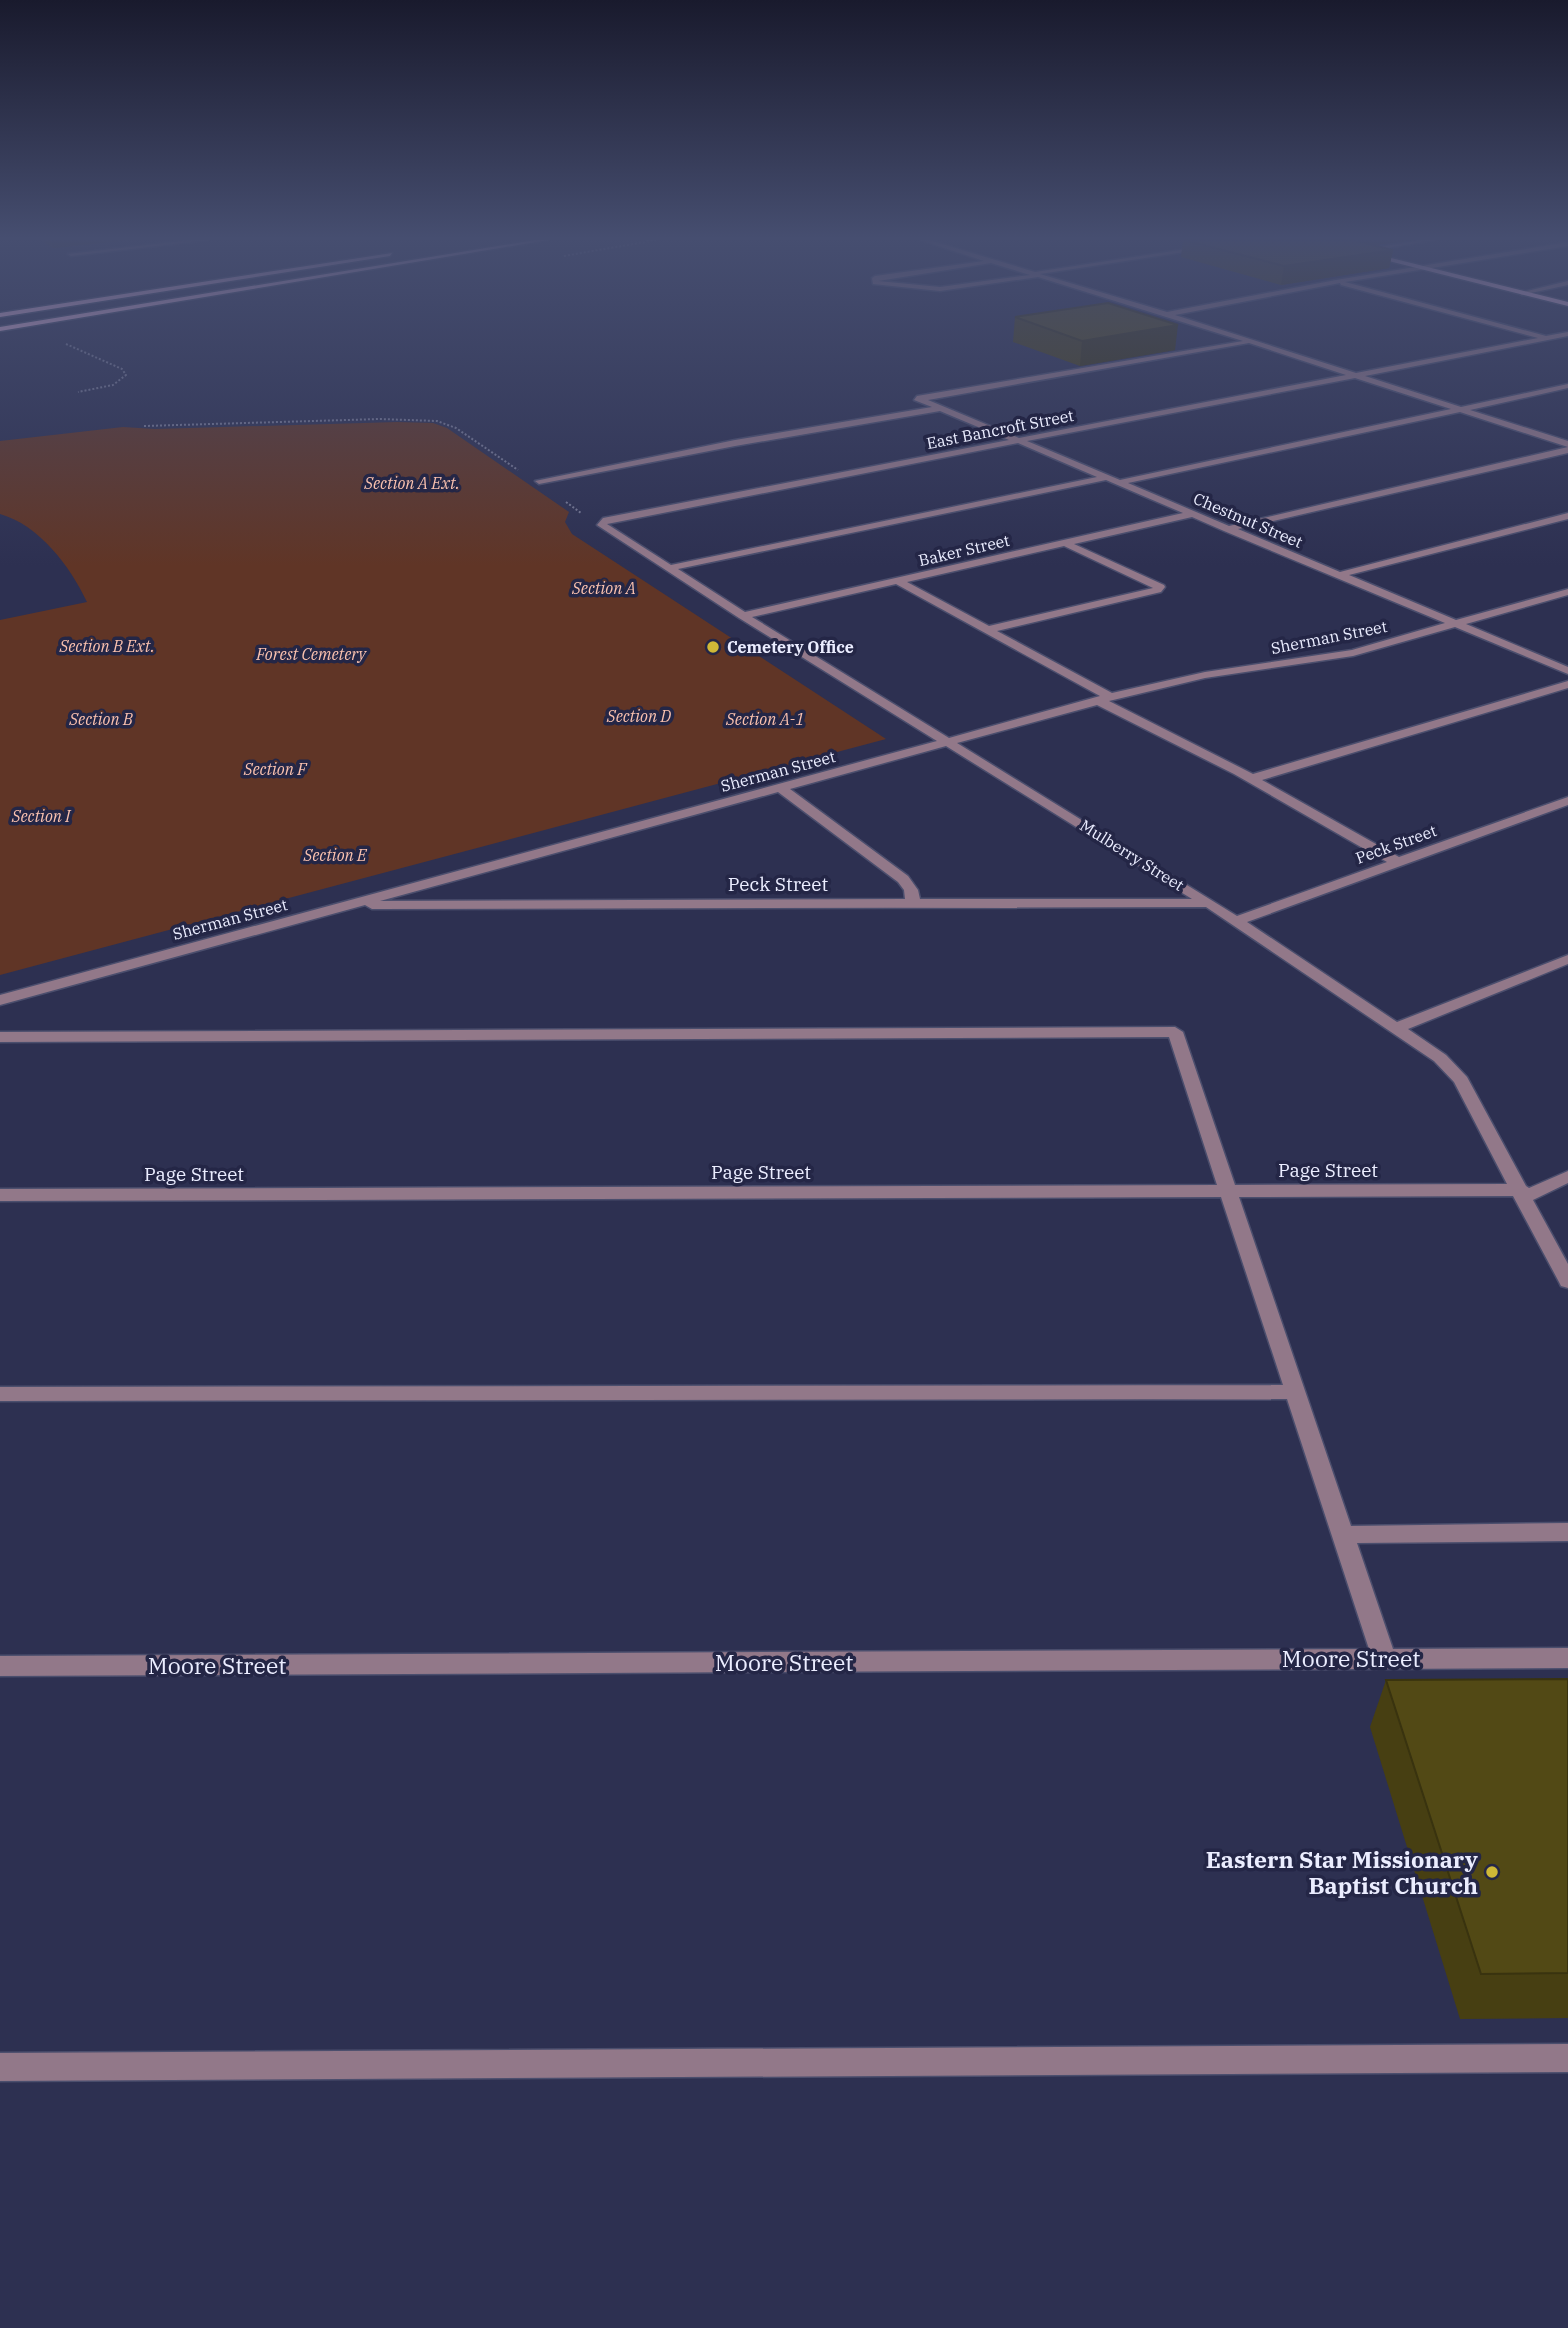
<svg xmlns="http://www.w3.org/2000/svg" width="1568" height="2328" font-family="'IBM Plex Serif',serif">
  <rect width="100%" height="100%" fill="#2d3051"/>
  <path fill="#603526" d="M397,422L433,423L447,428L569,512L565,522L572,534L886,739L0,975V620L87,602C70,566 39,525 0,514V441L123,427L155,429Z"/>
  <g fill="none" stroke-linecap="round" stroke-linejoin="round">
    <g stroke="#4b4e6d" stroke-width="3">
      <g id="minor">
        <polygon points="190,240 208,240 71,256 68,254"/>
        <path d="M920,240H929L1035,272L1206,246L1204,249L1040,274L1167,312L1336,280L1568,242V246L1345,282L1546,336L1568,332V336L1365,376L1461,407L1568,384V388L1470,410L1568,441V447L1460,412L1128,483L1229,526L1568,447V453L1238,529L1340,572L1568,513V519L1349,575L1456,620L1568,589V595L1466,624L1568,667V674L1455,627L1353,656L1205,678L1109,701L1253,774L1568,681V688L1262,780L1399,857L1568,797V805L1247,922L1397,1022L1568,955V964L1408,1029L1446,1055L1467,1077L1526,1186L1529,1188L1568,1171V1183L1533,1200L1568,1264V1288L1561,1286L1559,1282L1513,1196L1239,1197L1351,1526L1568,1523V1541L1357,1543L1393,1649L1568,1648V1668L0,1676V1656L1369,1649L1287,1399L0,1401V1387L1283,1385L1221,1197L0,1201V1189L1217,1185L1169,1037L0,1042V1032L1175,1027L1183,1032L1235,1185L1507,1184L1454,1082L1434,1061L1206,907L372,909L365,905L0,1005V995L937,741L739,618L597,525L603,518L1009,440L940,411L735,446L539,484L535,481L735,440L932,407L914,400L917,396L1243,341L1038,277L940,291L873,284L872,278L875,276L984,261ZM991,263L1030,275L940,287L878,281ZM1340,283L1341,285L1538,338L1356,373L1175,315ZM1249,343L1346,375L1019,438L928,400ZM1355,378L1451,409L1120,480L1027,441ZM1018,443L1097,477L671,565L607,524ZM1106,480L1183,513L745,612L678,569ZM1192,517L1224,531L1445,623L1352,650L1205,672L1112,693L997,631L1161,592L1165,587L1164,585L1074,544ZM1064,546L1153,588L989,626L907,582ZM896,584L1100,696L949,738L752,617ZM1097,705L1234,774L1387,862L1237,916L957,743ZM946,746L1192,899H920L918,890L908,876L790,789ZM778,792L898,882L904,890L905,899L380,901Z"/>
        <polygon points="1421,240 1434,240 1358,253 1355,251"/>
        <polygon points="1568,281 1568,285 1522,295 1519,293"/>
        <polygon points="1568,2044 1568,2072 0,2081 0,2053"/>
      </g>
    </g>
    <g stroke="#4b4e6d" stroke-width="3">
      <g id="major">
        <polygon points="535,240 548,240 0,331 0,327"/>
        <polygon points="1367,252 1568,302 1568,306 1365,255"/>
        <polygon points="392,253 390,256 0,317 0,313"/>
      </g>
    </g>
    <g stroke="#787a95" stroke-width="2" stroke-dasharray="2 2" stroke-linecap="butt">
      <polyline points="564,256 656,240"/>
      <polyline points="66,344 122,369 126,375 113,385 78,392"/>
      <polyline points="144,426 380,419 437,421 456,428 518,470"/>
      <polyline points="566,502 581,513"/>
    </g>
    <use href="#minor" fill="#927889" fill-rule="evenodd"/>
    <use href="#major" fill="#f0bbde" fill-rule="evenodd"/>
  </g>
  <g fill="#473f12">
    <polygon points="41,240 128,240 53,248"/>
    <polygon points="1182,240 1415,240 1374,245 1393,250 1389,268 1281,285 1181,257 1183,240"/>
    <polygon points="1015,317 1175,350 1080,366 1013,342"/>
    <polygon points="1568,1679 1568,2018 1460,2019 1370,1727 1386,1680"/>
  </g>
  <g fill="#39330f">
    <polygon points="51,240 128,240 53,248"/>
    <polygon points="1358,240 1415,240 1357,247"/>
    <polygon points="1393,250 1389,268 1281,285 1284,266"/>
    <polygon points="1178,325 1175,350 1080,366 1082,341"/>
  </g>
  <g fill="#524915" stroke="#39330f" stroke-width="2">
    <polygon points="1184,240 1352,240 1393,250 1284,266"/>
    <polygon points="1108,303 1178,325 1082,341 1015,317"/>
    <polygon points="1568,1679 1568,1973 1481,1974 1386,1680"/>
  </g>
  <linearGradient id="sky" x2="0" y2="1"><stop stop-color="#191a2d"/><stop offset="0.42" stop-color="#464e70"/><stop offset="1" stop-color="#464e70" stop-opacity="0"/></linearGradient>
  <rect width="1568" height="566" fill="url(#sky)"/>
  <g fill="#cfb837" stroke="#242646" stroke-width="2.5">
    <circle cx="713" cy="647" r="7"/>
    <circle cx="1492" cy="1872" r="7"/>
  </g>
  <g text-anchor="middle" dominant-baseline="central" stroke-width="7" stroke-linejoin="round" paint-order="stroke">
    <g font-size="16" fill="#ebedff" stroke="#242646">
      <text transform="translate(1000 429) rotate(-11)">East Bancroft Street</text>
      <text transform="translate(1248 520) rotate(23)">Chestnut Street</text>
      <text transform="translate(964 550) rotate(-13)">Baker Street</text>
      <text transform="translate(1329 637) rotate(-11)">Sherman Street</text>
      <text transform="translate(778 771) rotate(-15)">Sherman Street</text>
      <text transform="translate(1396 844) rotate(-20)">Peck Street</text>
      <text transform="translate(1132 855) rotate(32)">Mulberry Street</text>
      <text transform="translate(230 919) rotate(-15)">Sherman Street</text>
    </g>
    <g font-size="16" font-style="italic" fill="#fbc2af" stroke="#242646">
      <text x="412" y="483">Section A Ext.</text>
      <text x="604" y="588">Section A</text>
      <text x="107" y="646">Section B Ext.</text>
      <text x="311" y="654">Forest Cemetery</text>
      <text x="639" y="716">Section D</text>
      <text x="101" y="719">Section B</text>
      <text x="765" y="719">Section A-1</text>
      <text x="275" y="769">Section F</text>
      <text x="41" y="816">Section I</text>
      <text x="335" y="855">Section E</text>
    </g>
    <g font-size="16" font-weight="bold" fill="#ebedff" stroke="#242646" text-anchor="start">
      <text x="727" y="647">Cemetery Office</text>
    </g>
    <g font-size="19" fill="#ebedff" stroke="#242646">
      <text x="778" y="884">Peck Street</text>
      <text x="1328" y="1170">Page Street</text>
      <text x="761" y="1172">Page Street</text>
      <text x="194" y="1174">Page Street</text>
    </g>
    <g font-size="23" fill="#ebedff" stroke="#242646">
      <text x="1351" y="1658">Moore Street</text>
      <text x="784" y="1662">Moore Street</text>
      <text x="217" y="1665">Moore Street</text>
    </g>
    <g font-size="23" font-weight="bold" fill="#ebedff" stroke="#242646" text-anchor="end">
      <text x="1478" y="1859">Eastern Star Missionary<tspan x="1478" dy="26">Baptist Church</tspan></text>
    </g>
  </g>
</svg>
